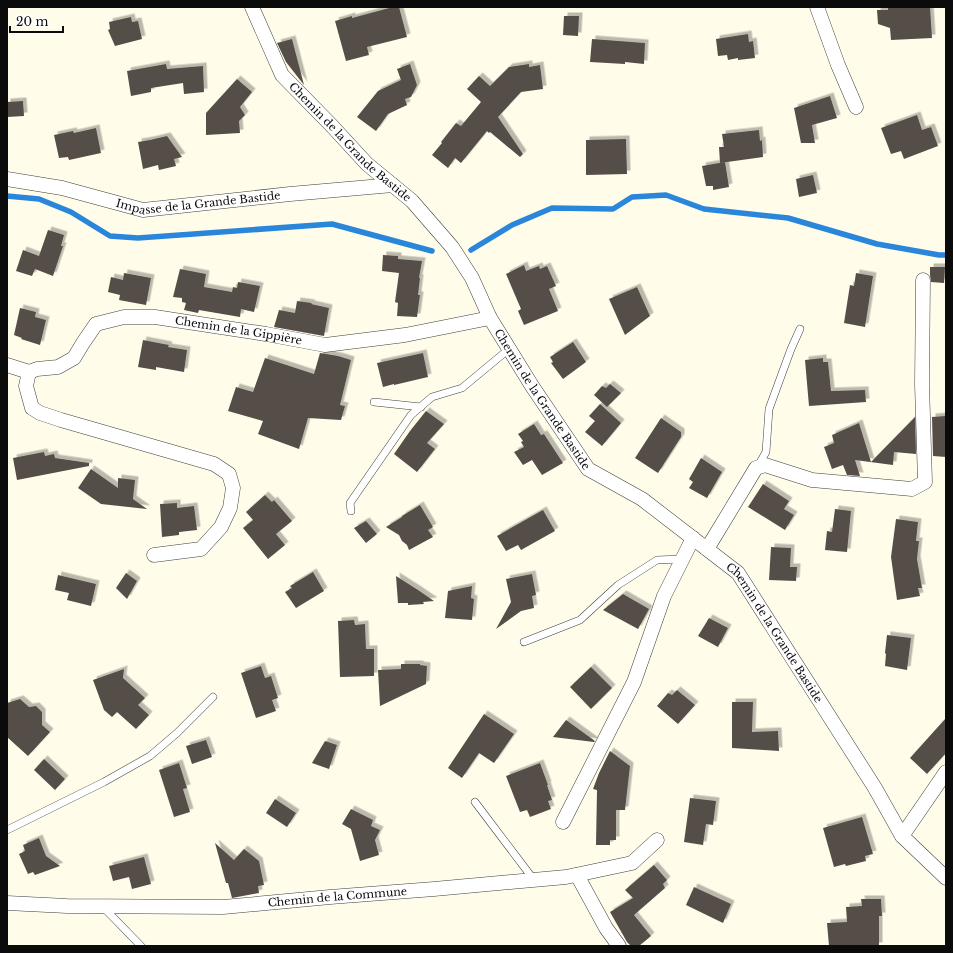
<svg xmlns="http://www.w3.org/2000/svg" width="953" height="953" font-family="'Libre Baskerville',serif">
  <defs>
    <filter id="shadow"><feDropShadow dx="3.5" dy="-3.5" stdDeviation="0" flood-color="#0004"/></filter>
  </defs>
  <rect width="100%" height="100%" fill="#fffcea"/>
  <g fill="none" stroke-linecap="round" stroke-linejoin="round">
    <g stroke="#2986da" stroke-width="5.5">
      <polyline points="7,196 39,199 71,212 110,236 138,238 332,224 432,251"/>
      <polyline points="471,250 512,225 552,208 613,209 632,197 666,195 704,209 788,218 877,244 939,255 946,255"/>
    </g>
  </g>
  <g fill="#554d47" filter="url(#shadow)">
    <polygon points="393,7 399,7 407,37 367,47 369,55 346,61 335,21 352,16 352,18"/>
    <polygon points="888,7 930,7 932,38 891,40 890,28 878,24 877,10 888,10"/>
    <polygon points="564,16 579,16 578,36 563,35"/>
    <polygon points="131,17 132,22 138,21 142,39 115,46 108,30 110,29 109,22"/>
    <polygon points="748,34 749,42 753,41 755,58 738,60 738,58 728,60 727,55 718,56 716,39"/>
    <polygon points="292,39 304,85 286,62 277,43"/>
    <polygon points="592,39 645,43 644,64 625,62 625,64 590,62"/>
    <polygon points="166,64 167,69 203,66 204,92 184,94 183,83 151,88 151,92 131,96 127,71"/>
    <polygon points="410,64 417,85 411,97 405,99 407,105 388,114 376,131 357,117 378,91 401,80 397,69"/>
    <polygon points="529,64 529,67 540,65 543,89 521,92 498,117 523,154 520,157 490,132 489,133 487,131 461,163 455,158 448,168 432,155 442,143 441,142 456,123 461,126 481,102 467,89 479,76 490,86 509,67"/>
    <polygon points="237,79 252,92 240,107 245,115 239,121 240,133 206,135 206,113"/>
    <polygon points="830,96 837,118 812,125 815,143 801,143 794,108"/>
    <polygon points="23,101 24,116 7,117 7,102"/>
    <polygon points="917,115 922,130 931,127 938,146 904,159 901,151 891,154 881,128"/>
    <polygon points="96,128 101,153 69,160 68,157 59,158 54,135 73,131 74,133"/>
    <polygon points="759,130 760,141 762,140 763,157 720,163 719,147 724,147 722,134"/>
    <polygon points="167,136 182,157 174,159 176,166 159,170 158,165 143,169 138,142 150,140"/>
    <polygon points="626,139 627,174 586,175 586,140"/>
    <polygon points="725,162 729,187 713,190 713,186 706,186 702,166"/>
    <polygon points="813,175 817,193 799,197 796,179"/>
    <polygon points="48,230 64,235 61,246 63,246 53,276 35,269 32,276 16,271 23,250 39,256"/>
    <polygon points="383,255 398,256 398,259 422,261 419,278 420,278 418,295 420,295 417,317 397,316 398,303 395,302 399,273 382,271"/>
    <polygon points="524,265 526,271 539,266 540,269 547,266 556,286 549,289 558,311 524,325 518,311 521,309 506,274"/>
    <polygon points="930,267 945,267 944,283 931,282 930,275"/>
    <polygon points="180,269 206,274 204,287 232,292 233,287 237,288 238,282 260,286 254,312 241,309 240,317 199,310 198,313 184,310 186,303 182,302 182,298 173,297"/>
    <polygon points="124,273 151,278 146,305 119,300 120,295 108,292 111,277 123,280"/>
    <polygon points="856,273 873,276 865,327 844,323 850,285 854,286"/>
    <polygon points="637,287 650,316 625,335 609,299"/>
    <polygon points="297,301 312,303 311,304 329,308 324,336 274,327 279,310 295,313"/>
    <polygon points="20,308 36,312 35,317 46,320 40,345 21,339 22,338 14,335"/>
    <polygon points="143,340 169,345 168,347 187,350 184,372 156,367 156,370 138,367"/>
    <polygon points="573,342 586,362 563,379 551,363 553,362 550,357"/>
    <polygon points="320,353 338,356 351,360 340,405 345,406 341,420 308,418 299,449 258,434 263,421 228,411 236,387 253,392 265,358 314,374"/>
    <polygon points="423,353 428,377 394,385 394,384 383,387 377,363"/>
    <polygon points="823,358 823,362 828,362 831,391 865,390 866,402 809,406 805,360"/>
    <polygon points="610,384 621,393 607,407 594,395 602,386 606,388"/>
    <polygon points="600,404 621,423 602,446 585,432 595,421 589,416"/>
    <polygon points="426,411 444,424 427,443 435,449 417,472 394,454 410,431"/>
    <polygon points="946,416 946,457 933,456 932,417"/>
    <polygon points="915,417 916,454 894,452 893,465 855,460 860,476 847,475 843,465 832,469 824,447 834,443 832,435 859,423 871,462"/>
    <polygon points="661,418 681,432 681,437 658,473 635,458"/>
    <polygon points="534,424 541,435 544,434 563,463 542,475 532,460 523,465 514,452 524,447 521,442 523,441 518,434"/>
    <polygon points="44,452 45,456 54,454 55,458 89,463 89,466 17,480 13,458"/>
    <polygon points="701,458 722,472 707,498 689,488 693,482 689,479"/>
    <polygon points="91,469 118,488 118,478 135,480 133,499 147,509 101,504 78,488"/>
    <polygon points="763,484 789,501 784,509 794,515 785,530 748,507"/>
    <polygon points="265,495 272,502 274,500 292,521 276,534 285,545 268,559 243,528 253,520 246,512"/>
    <polygon points="177,503 177,508 194,506 197,530 179,532 179,535 162,537 160,504"/>
    <polygon points="420,505 433,527 428,530 433,537 409,550 407,545 402,541 399,535 386,527 402,517 402,516"/>
    <polygon points="835,509 851,511 847,552 825,550 827,531 832,532"/>
    <polygon points="543,510 555,531 521,550 518,545 506,551 497,536"/>
    <polygon points="896,519 918,522 916,541 919,541 917,559 922,588 918,588 920,596 897,600 891,557"/>
    <polygon points="366,521 377,534 366,543 354,528"/>
    <polygon points="771,547 791,548 790,567 797,567 796,581 769,580"/>
    <polygon points="313,572 324,591 296,608 285,592 292,588 290,586"/>
    <polygon points="126,573 137,581 127,599 116,588"/>
    <polygon points="532,574 536,595 532,596 534,608 521,611 496,629 511,602 506,579"/>
    <polygon points="58,575 96,584 91,606 67,600 69,593 55,590"/>
    <polygon points="396,576 418,590 434,601 423,602 424,604 408,605 408,603 398,603"/>
    <polygon points="472,586 471,598 474,599 472,620 445,618 448,591"/>
    <polygon points="623,594 649,609 638,629 603,610"/>
    <polygon points="709,618 728,628 718,647 698,636"/>
    <polygon points="354,620 355,625 365,624 366,649 374,649 374,676 340,677 338,621"/>
    <polygon points="887,635 911,638 907,670 885,666 886,654 885,653"/>
    <polygon points="401,664 420,664 420,665 427,666 426,684 380,706 378,670 401,669"/>
    <polygon points="261,666 265,678 271,676 278,698 272,700 276,711 256,718 241,673"/>
    <polygon points="591,667 612,688 591,709 570,687"/>
    <polygon points="124,669 123,678 145,698 138,705 149,715 136,729 117,712 112,717 104,710 93,680"/>
    <polygon points="677,690 695,705 678,724 657,706 668,693 672,695"/>
    <polygon points="20,699 29,707 36,706 42,712 42,725 50,732 28,756 7,737 7,703"/>
    <polygon points="732,702 753,702 752,732 778,731 779,751 732,748"/>
    <polygon points="484,714 514,734 494,763 479,753 462,778 448,768"/>
    <polygon points="946,718 946,753 927,774 910,758"/>
    <polygon points="566,720 595,741 594,742 553,737"/>
    <polygon points="206,740 212,757 192,764 186,746"/>
    <polygon points="325,741 337,745 329,769 312,763"/>
    <polygon points="610,751 630,766 625,810 616,810 616,840 610,840 610,845 596,845 597,790 593,789 599,773"/>
    <polygon points="44,759 65,779 55,790 34,770"/>
    <polygon points="179,763 187,788 183,789 190,812 174,817 159,770"/>
    <polygon points="540,763 548,785 547,785 552,800 548,801 551,809 530,817 527,810 520,812 506,776"/>
    <polygon points="690,798 716,801 713,825 706,824 703,845 684,842"/>
    <polygon points="275,799 296,813 287,827 266,813"/>
    <polygon points="351,809 373,820 371,826 380,830 375,840 379,855 360,861 351,829 342,824"/>
    <polygon points="862,817 873,854 865,856 866,861 846,866 845,864 834,867 823,828"/>
    <polygon points="39,838 46,856 60,866 35,875 33,872 28,874 19,854 25,851 23,845"/>
    <polygon points="215,843 234,860 244,849 259,861 264,885 258,886 259,893 232,898 228,883 226,883"/>
    <polygon points="144,857 151,884 132,889 129,877 113,881 109,866"/>
    <polygon points="654,865 667,880 663,884 665,888 634,915 651,936 639,946 631,946 627,942 610,912 633,898 625,890"/>
    <polygon points="694,887 731,904 723,923 686,905"/>
    <polygon points="861,899 881,899 882,916 879,916 879,946 829,946 827,923 847,922 846,907 862,906"/>
  </g>
  <g fill="none" stroke-linecap="round" stroke-linejoin="round">
    <g stroke="#3e3e3e" stroke-width="8">
      <g id="service">
        <polyline points="374,402 421,407"/>
        <polyline points="758,466 766,452 769,409 791,349 800,329"/>
        <polyline points="351,511 350,503 411,415 432,397 462,388 509,349"/>
        <polyline points="524,642 580,620 618,585 657,560 682,559"/>
        <polyline points="475,802 534,880"/>
        <polyline points="7,830 104,782 150,756 177,733 213,697"/>
        <polyline points="104,908 141,946"/>
      </g>
    </g>
    <g stroke="#3e3e3e" stroke-width="15">
      <g id="minor">
        <path id="s1" d="M252,7L282,75L332,126L367,164L412,201L452,247L472,278L490,318L532,386L588,469L642,499L738,573L875,788L902,836L946,878"/>
        <polyline points="817,7 838,65 856,107"/>
        <path id="s2" d="M7,179L62,188L143,210L290,194L393,185"/>
        <path id="s3" d="M7,365L29,372L37,369L58,367L74,358L83,343L96,324L124,317H155L266,334L325,345L405,335L490,318"/>
        <polyline points="29,372 26,386 32,408 40,413 61,420 214,464 229,474 233,488 230,508 221,527 201,549 154,555"/>
        <polyline points="707,549 756,468 765,465 812,480 912,489 925,482 922,384 923,280"/>
        <polyline points="563,822 634,682 664,596 693,538"/>
        <polyline points="902,836 946,772"/>
        <polyline points="577,875 606,928 619,946"/>
        <path id="s4" d="M7,903L67,906L223,907L330,897L434,889L566,877L632,863L657,840"/>
      </g>
    </g>
    <use href="#service" stroke="#fff" stroke-width="7"/>
    <use href="#minor" stroke="#fff" stroke-width="14"/>
  </g>
  <g text-anchor="middle" dominant-baseline="central" stroke-width="4" stroke-linejoin="round" paint-order="stroke">
    <g font-size="11" fill="#0b0b0b" stroke="#fff">
      <text stroke="none"><textPath href="#s1" startOffset="170">Chemin de la Grande Bastide</textPath></text>
      <text stroke="none"><textPath href="#s2" startOffset="195">Impasse de la Grande Bastide</textPath></text>
      <text stroke="none"><textPath href="#s3" startOffset="256">Chemin de la Gippière</textPath></text>
      <text stroke="none"><textPath href="#s1" startOffset="494">Chemin de la Grande Bastide</textPath></text>
      <text stroke="none"><textPath href="#s1" startOffset="830">Chemin de la Grande Bastide</textPath></text>
      <text stroke="none"><textPath href="#s4" startOffset="331">Chemin de la Commune</textPath></text>
    </g>
  </g>
  <rect width="953" height="953" fill="none" stroke="#0b0b0b" stroke-width="16"/>
  <path d="M10 26v6h53v-6" fill="none" stroke="#0b0b0b" stroke-width="2"/>
  <text x="16" y="26" font-size="12" fill="#0b0b0b" stroke="#ffffff" stroke-width="3" paint-order="stroke">20 m</text>
</svg>
